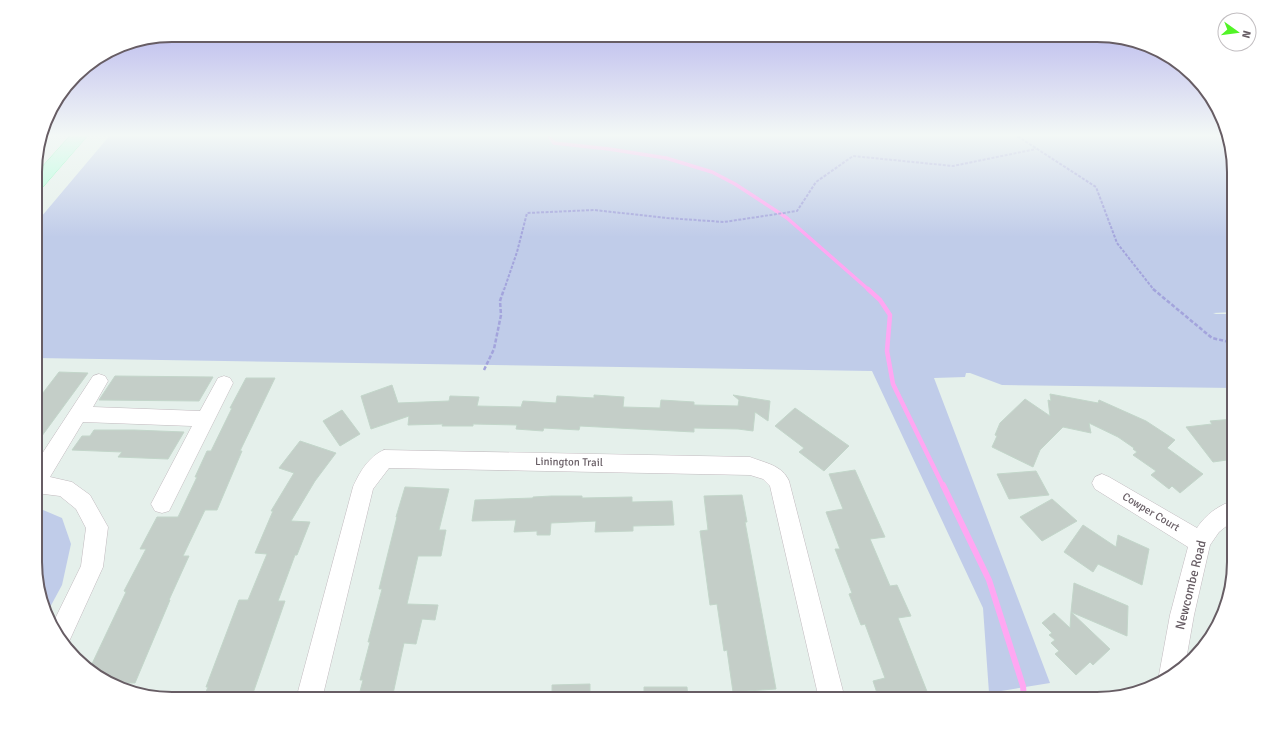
<svg xmlns="http://www.w3.org/2000/svg" width="1269" height="734" font-family="Signika,sans-serif">
  <rect width="100%" height="100%" fill="#e5f0eb"/>
  <g fill="#c0cce9">
    <polygon points="111,134 1224,134 1234,163 1234,312 1213,313 1216,314 1234,314 1234,388 1002,385 970,373 966,373 965,377 934,378 1050,683 989,693 983,608 872,371 36,358 36,223"/>
    <polygon points="36,507 62,518 71,544 62,585 48,611 36,580"/>
  </g>
  <g fill="none" stroke-linecap="round" stroke-linejoin="round">
    <polyline stroke="#ffa7f2" stroke-width="3.5" points="547,134 554,143 609,149 666,158 712,172 735,184 787,218 869,290"/>
    <polyline stroke="#ffa7f2" stroke-width="4.5" points="868,289 880,300 890,315 887,351 893,384 943,486"/>
    <polyline stroke="#ffa7f2" stroke-width="6" points="943,485 989,580 1023,686 1024,699"/>
  </g>
  <g fill="#c4cec8" stroke="#c3d6ca">
    <polygon points="59,372 88,373 36,444 36,402"/>
    <polygon points="115,376 213,377 199,401 99,400"/>
    <polygon points="246,378 275,378 240,451 242,451 217,510 205,510 183,556 189,556 169,600 170,600 135,683 112,683 104,681 90,668 126,592 124,591 146,549 140,549 157,517 178,517 197,477 195,477 207,451 211,451 232,408 230,408"/>
    <polygon points="392,385 398,403 449,401 450,396 479,397 477,406 521,407 523,401 556,403 557,396 594,398 594,395 624,397 623,407 660,408 661,400 694,402 694,405 738,406 739,400 733,395 770,401 768,421 755,412 753,431 738,429 694,428 694,432 580,426 579,430 544,428 543,431 516,429 517,425 473,424 473,426 442,426 443,424 408,425 409,416 371,429 361,396"/>
    <polygon points="1050,394 1098,403 1099,400 1146,421 1175,440 1167,448 1203,474 1180,493 1172,486 1169,489 1151,475 1156,471 1133,455 1137,452 1133,449 1134,448 1118,437 1089,423 1091,433 1063,427 1040,450 1033,467 992,447 997,436 995,435 1000,423 1025,399 1050,416 1048,400 1051,401"/>
    <polygon points="795,408 849,446 824,471 799,452 804,448 775,426"/>
    <polygon points="342,410 360,434 340,446 323,421"/>
    <polygon points="1234,419 1234,459 1213,462 1186,427 1212,424 1210,421"/>
    <polygon points="94,430 134,430 184,432 168,459 118,457 122,452 72,450 82,436 90,436"/>
    <polygon points="300,441 336,453 315,481 291,521 310,522 297,555 295,555 278,601 285,601 251,699 203,699 208,687 206,687 239,600 248,600 267,554 255,553 273,511 271,511 294,473 279,468"/>
    <polygon points="855,470 885,537 870,539 890,586 897,585 911,616 898,618 930,699 879,699 873,681 885,678 865,624 861,625 849,594 852,593 835,549 840,549 826,512 843,509 829,474"/>
    <polygon points="1036,471 1049,495 1009,499 997,474"/>
    <polygon points="405,487 449,489 439,530 446,530 441,556 418,556 407,604 438,605 435,620 422,619 416,644 404,643 393,694 384,694 382,699 358,699 363,680 360,680 370,642 368,642 382,589 379,589 397,517 396,517"/>
    <polygon points="742,495 747,522 745,522 776,689 733,692 727,650 724,651 717,604 710,605 700,531 708,530 704,496"/>
    <polygon points="552,496 582,496 582,498 632,497 632,502 672,501 674,525 633,526 633,531 595,532 596,521 551,523 550,535 537,535 537,531 514,532 516,520 472,521 475,500 533,498 533,497"/>
    <polygon points="1052,499 1077,521 1042,541 1020,517"/>
    <polygon points="1083,525 1116,547 1118,535 1149,549 1142,585 1098,564 1093,572 1064,552"/>
    <polygon points="1074,583 1128,606 1127,636 1071,612"/>
    <polygon points="1071,612 1110,649 1093,665 1090,662 1076,675 1055,654 1059,651 1051,643 1055,640 1049,635 1052,633 1042,623 1054,613 1070,628"/>
    <polygon points="590,684 590,699 552,699 552,685"/>
    <polygon points="644,687 687,687 688,699 644,699"/>
  </g>
  <g fill="none" stroke-linecap="round" stroke-linejoin="round">
    <g stroke="#c2babf" stroke-width="1">
      <g id="minor">
        <polygon points="99,374 105,376 108,381 93,407 200,411 218,378 224,376 230,378 233,383 169,511 162,513 155,511 151,504 192,426 83,422 50,477 72,482 90,495 108,527 103,567 67,646 58,638 53,623 81,566 86,528 76,509 60,496 36,493 36,463 93,376"/>
        <path d="M384,450L750,457C765,463 782,465 789,481L845,699H819L770,486L763,479L750,475L389,468L373,489L322,699H296L353,487C359,473 369,456 384,450Z"/>
        <path d="M1102,474L1109,477L1197,528C1206,514 1218,506 1234,500V520L1219,532L1210,545L1194,615L1186,660L1166,681L1161,682L1159,675L1170,615L1188,547L1095,489L1092,483L1095,477Z"/>
      </g>
    </g>
    <g stroke="#54fa9c" stroke-width="1">
      <polygon id="major" points="72,134 89,134 42,188 36,189 36,174"/>
    </g>
    <g stroke="#a3a4dc" stroke-width="2" stroke-dasharray="3 1.5" stroke-linecap="butt">
      <polyline points="1014,134 1096,187 1117,243 1154,290"/>
      <polyline points="1228,147 1231,165 1234,168"/>
      <polyline points="504,290 517,252 527,213 594,210 667,218 724,222 797,211 816,182 853,156 953,166 1036,149"/>
    </g>
    <g stroke="#a3a4dc" stroke-width="2.5" stroke-dasharray="4 2" stroke-linecap="butt">
      <polyline points="1153,289 1212,338 1234,343"/>
      <polyline points="484,370 494,349 501,315 500,301 504,289"/>
    </g>
    <use href="#minor" fill="#fff" fill-rule="evenodd"/>
    <use href="#major" fill="#acffd9" fill-rule="evenodd"/>
  </g>
  <linearGradient id="sky" x2="0" y2="1"><stop stop-color="#b1afec"/><stop offset="0.57" stop-color="#f3f8f6"/><stop offset="1" stop-color="#f3f8f6" stop-opacity="0"/></linearGradient>
  <rect width="1269" height="237" fill="url(#sky)"/>
  <g text-anchor="middle" dominant-baseline="central" stroke-width="3" stroke-linejoin="round" paint-order="stroke">
    <g font-size="11" fill="#675d64" stroke="#fff">
      <text transform="translate(569 462) rotate(1)">Linington Trail</text>
      <text transform="translate(1151 512) rotate(31)">Cowper Court</text>
    </g>
    <g font-size="13" fill="#675d64" stroke="#fff">
      <text transform="translate(1191 585) rotate(-76)">Newcombe Road</text>
    </g>
  </g>
  <path d="M0 0H1269V734H0ZM172 42H1097A130 130 0 0 1 1227 172V562A130 130 0 0 1 1097 692H172A130 130 0 0 1 42 562V172A130 130 0 0 1 172 42Z" fill="#fff" fill-rule="evenodd"/>
  <path fill="none" stroke="#675d64" stroke-width="2" d="M172 42H1097A130 130 0 0 1 1227 172V562A130 130 0 0 1 1097 692H172A130 130 0 0 1 42 562V172A130 130 0 0 1 172 42Z"/>
  <g transform="translate(1237 32) rotate(104)"><circle r="19" fill="#ffffff" stroke="#c2bec1"/>
  <path d="M0-3L7 15L0 10L-7 15Z" fill="#52f427"/>
  <text y="-6" font-size="11" font-weight="bold" text-anchor="middle" fill="#675d64">N</text>
  </g>
</svg>
